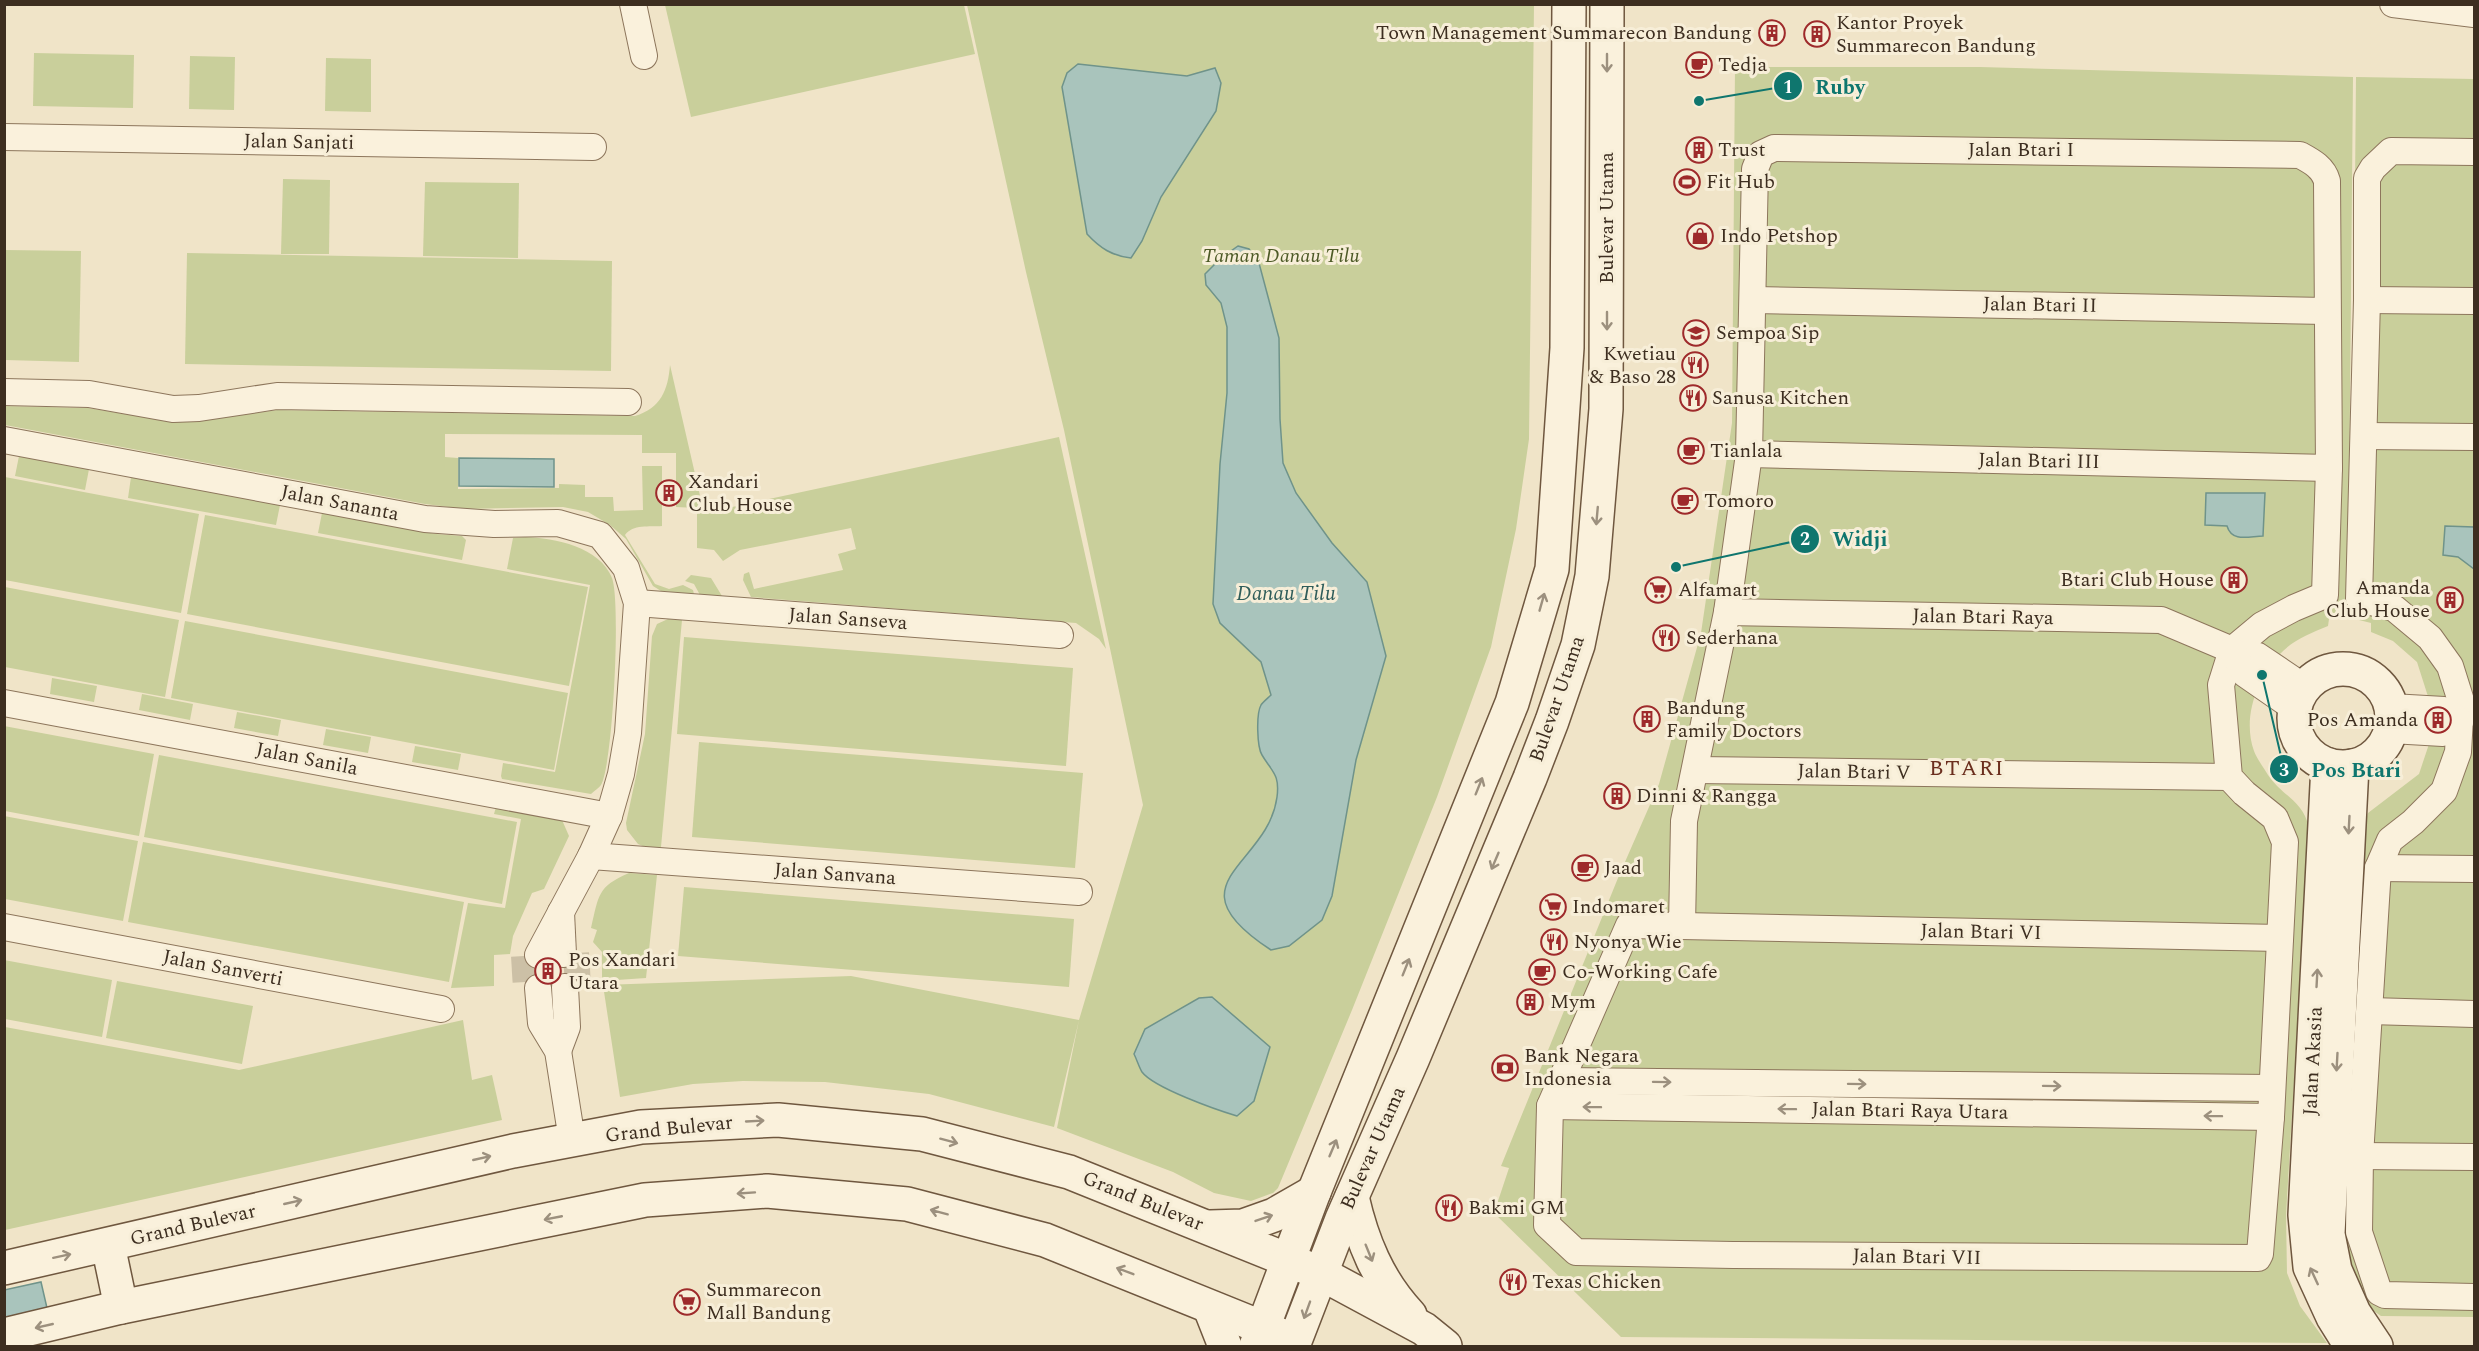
<svg xmlns="http://www.w3.org/2000/svg" width="2479" height="1351" font-family="Spectral,serif">
  <rect width="100%" height="100%" fill="#f0e4c8"/>
  <g fill="#c9cf9b">
    <polygon points="665,5 964,5 975,54 691,117"/>
    <polygon points="967,5 1534,5 1529,439 1516,529 1491,647 1437,797 1352,1010 1278,1188 1273,1193 1251,1201 1214,1193 1173,1172 1057,1128 1079,1020 1054,1127 929,1094 825,1082 743,1081 693,1084 620,1097 603,985 851,976 1079,1020 1143,805 1064,430 1026,272"/>
    <polygon points="34,53 134,55 133,108 33,106"/>
    <polygon points="190,56 235,57 234,110 189,109"/>
    <polygon points="326,58 371,59 371,112 325,111"/>
    <path d="M1735,67H1980L2353,77L2348,618L2329,619L2328,626C2311,633 2293,640 2280,654C2257,678 2242,718 2254,751C2257,759 2264,768 2268,775C2283,797 2303,800 2309,828L2286,1215L2287,1273L2300,1306L2327,1343L1621,1337L1494,1213L1509,1168L1501,1166L1618,878L1659,784L1701,633L1732,423Z"/>
    <polygon points="2356,77 2474,79 2474,1317 2381,1316 2361,1302 2353,1286 2341,1213 2364,827 2368,813 2419,774 2433,732 2432,709 2417,662 2393,641 2371,632 2371,623 2351,618"/>
    <polygon points="283,179 330,180 329,254 281,254"/>
    <polygon points="425,182 519,183 518,258 423,256"/>
    <polygon points="5,250 81,251 79,362 5,360"/>
    <polygon points="187,253 612,261 611,371 185,364"/>
    <path d="M670,365L704,513L1059,437L1106,649L1099,639L1076,623L751,597L743,580L744,574L749,572L754,589L843,570L838,554L856,549L851,528L740,550L723,561L714,550L697,548V508L676,507V453H642V435L445,434V457L458,458V489L559,488V484L585,485V497H613L614,511L643,510L642,466H662V526C649,527 633,524 625,535L655,584L669,589L683,585L693,590L694,594L661,591L653,586L626,539L610,525L588,512L563,507L465,509L425,504L5,425L4,406L88,408L173,422L200,421L277,410L635,416C661,408 668,390 670,365Z"/>
    <polygon points="19,456 89,469 85,490 15,476"/>
    <polygon points="5,477 199,514 181,613 5,580"/>
    <polygon points="131,477 280,505 276,525 128,498"/>
    <polygon points="322,513 436,534 462,536 466,540 462,560 318,533"/>
    <polygon points="205,515 588,587 569,686 187,614"/>
    <path d="M525,537C555,538 600,547 612,578C621,601 613,765 601,785C599,788 594,791 591,794L502,779L501,776L503,763L555,772L590,585L507,569L513,538Z"/>
    <polygon points="691,575 711,578 722,596 700,595 694,584 685,581"/>
    <polygon points="5,587 179,620 165,697 5,667"/>
    <polygon points="668,619 682,620 661,847 645,847 638,844 627,830 626,823 645,734 652,636 657,624"/>
    <polygon points="185,621 568,693 554,770 171,698"/>
    <polygon points="684,637 1073,668 1066,766 677,734"/>
    <polygon points="52,678 97,686 94,702 50,694"/>
    <polygon points="142,694 193,704 190,720 139,710"/>
    <polygon points="237,712 281,720 278,736 234,728"/>
    <polygon points="4,726 154,754 139,836 5,811"/>
    <polygon points="326,729 371,737 368,753 323,745"/>
    <polygon points="699,742 1083,773 1075,868 692,837"/>
    <polygon points="415,746 461,754 458,770 412,762"/>
    <polygon points="159,755 517,822 502,904 144,837"/>
    <polygon points="496,807 562,820 569,836 544,889 532,893 513,936 510,954 494,955 494,986 451,988 468,903 505,908 521,819 494,814"/>
    <polygon points="4,816 138,841 123,921 5,899"/>
    <polygon points="143,842 464,902 449,982 128,922"/>
    <path d="M629,873L657,875L646,978L602,981V952L593,942L597,930L591,928C599,895 597,887 629,873Z"/>
    <polygon points="684,887 1074,919 1069,987 678,956"/>
    <polygon points="4,960 112,980 102,1037 5,1019"/>
    <polygon points="117,981 253,1006 242,1064 106,1038"/>
    <polygon points="463,1020 472,1080 492,1075 502,1120 5,1230 5,1027 239,1070"/>
  </g>
  <g fill="#a9c4bc" stroke="#6f938a" stroke-width="1.5">
    <path d="M1078,64L1187,76L1215,68L1221,83L1216,111L1161,197L1142,241L1131,258C1112,256 1100,248 1087,234L1062,87L1067,73Z"/>
    <path d="M1238,246L1249,249L1259,263L1279,338L1280,419L1283,463L1296,493L1332,543L1367,582L1386,656L1356,760L1332,896L1322,920L1289,946L1271,950C1167,882 1268,867 1277,797C1280,774 1272,772 1262,755C1257,747 1256,714 1261,705C1263,702 1268,698 1271,695L1261,662L1220,623L1213,604L1220,464L1227,393V327L1221,303L1206,285L1205,274L1221,258Z"/>
    <polygon points="459,458 554,459 554,487 459,486"/>
    <path d="M2206,493H2265L2263,536C2250,536 2232,543 2227,526L2205,525Z"/>
    <polygon points="2445,526 2474,527 2474,569 2458,557 2443,555"/>
    <path d="M1212,997L1270,1047L1254,1101L1237,1116C1217,1110 1154,1088 1142,1072C1139,1067 1137,1060 1134,1054L1145,1029L1199,998Z"/>
    <polygon points="41,1282 47,1308 5,1318 4,1290"/>
  </g>
  <g fill="none" stroke-linecap="round" stroke-linejoin="round">
    <g stroke="#ccc0a6" stroke-width="26" stroke-dasharray="26 13" stroke-linecap="butt">
      <polyline points="576,953 578,986"/>
      <polyline points="524,956 526,988"/>
    </g>
    <g stroke="#8d765c" stroke-width="28">
      <g id="street">
        <polyline points="633,4 644,56"/>
        <polyline points="2393,4 2474,14"/>
        <polyline points="4,137 593,147"/>
        <path d="M1774,148L2300,155C2311,161 2323,167 2327,181L2329,468L2325,595L2294,608L2262,625L2232,650L2221,685L2229,777L2244,793L2275,818L2285,842L2271,1117L2260,1254L2258,1258L1733,1255L1576,1252L1547,1225L1550,1106L1629,925L1682,926L1684,821L1727,612L1749,454L1755,169L1761,154Z"/>
        <polyline points="2474,152 2391,151 2373,168 2367,178 2367,300 2359,599 2394,608 2430,638 2450,666 2461,701 2458,752 2444,791 2413,822 2390,840 2378,868 2360,1156 2359,1232 2379,1292 2385,1295 2474,1297"/>
        <polyline points="1754,300 2326,311"/>
        <polyline points="2367,300 2474,301"/>
        <polyline points="4,392 89,394 173,409 199,408 277,396 628,402"/>
        <polyline points="2364,436 2474,437"/>
        <polyline points="4,440 425,519 494,524 558,523 600,535 626,568 637,603 628,733 621,774 609,816 591,856 538,955"/>
        <polyline points="1749,454 2329,468"/>
        <polyline points="637,603 1060,635"/>
        <polyline points="1727,612 2161,620 2232,650 2258,656 2304,687"/>
        <polyline points="2232,650 2245,674 2294,708"/>
        <polyline points="4,703 609,816"/>
        <polyline points="2391,707 2444,710 2460,721"/>
        <polyline points="2391,730 2443,733 2460,721"/>
        <polyline points="1696,770 2229,777"/>
        <polyline points="591,856 1079,892"/>
        <polyline points="2378,868 2474,869"/>
        <polyline points="561,912 563,954"/>
        <polyline points="1682,926 2280,938"/>
        <polyline points="4,927 441,1009"/>
        <polyline points="538,988 541,1023 558,1051 572,1140"/>
        <polyline points="2370,1011 2474,1014"/>
        <polyline points="558,1051 567,1027 565,987"/>
        <polyline points="1562,1081 2272,1088"/>
        <polyline points="1550,1106 2271,1117"/>
        <polyline points="2360,1156 2474,1157"/>
      </g>
    </g>
    <g stroke="#6f573f" stroke-width="36">
      <g id="secondary">
        <circle cx="2343" cy="718" r="49"/>
        <polyline points="2328,765 2305,1215 2310,1267 2333,1317 2351,1346"/>
        <polyline points="2352,766 2328,1234 2335,1270 2354,1313 2376,1346"/>
        <path d="M1352,1197C1362,1241 1378,1281 1410,1315"/>
        <polyline points="1210,1227 1243,1226 1274,1215 1314,1192"/>
        <polyline points="108,1245 121,1307"/>
        <polyline points="4,1268 513,1151 641,1127 778,1120 922,1134 1069,1172 1320,1273 1424,1329 1445,1346"/>
        <polyline points="1210,1308 1225,1346"/>
        <polyline points="4,1335 121,1307 591,1211 645,1200 767,1191 907,1204 1045,1240 1283,1336"/>
        <polyline points="1256,1346 1314,1192 1512,703 1552,569 1567,348 1569,4"/>
        <polyline points="1293,1346 1342,1219 1413,1058 1530,778 1552,721 1578,645 1592,576 1606,409 1607,4"/>
      </g>
    </g>
    <use href="#street" stroke="#faf1dc" stroke-width="26"/>
    <use href="#secondary" stroke="#faf1dc" stroke-width="33"/>
  </g>
  <defs><path id="oneway-shaft" d="M-6 0H5M1.5-3L5.5 0L1.5 3" fill="none" stroke-width="1.6" stroke-linecap="round" stroke-linejoin="round" transform="scale(1.5)"/></defs>
  <g stroke="#9c907e">
    <use href="#oneway-shaft" transform="translate(1607 63) rotate(90)"/>
    <use href="#oneway-shaft" transform="translate(1607 321) rotate(90)"/>
    <use href="#oneway-shaft" transform="translate(1597 516) rotate(95)"/>
    <use href="#oneway-shaft" transform="translate(1542 602) rotate(-74)"/>
    <use href="#oneway-shaft" transform="translate(1479 786) rotate(-68)"/>
    <use href="#oneway-shaft" transform="translate(2349 825) rotate(93)"/>
    <use href="#oneway-shaft" transform="translate(1495 861) rotate(113)"/>
    <use href="#oneway-shaft" transform="translate(1406 967) rotate(-68)"/>
    <use href="#oneway-shaft" transform="translate(2317 978) rotate(-87)"/>
    <use href="#oneway-shaft" transform="translate(2337 1062) rotate(93)"/>
    <use href="#oneway-shaft" transform="translate(1662 1082) rotate(1)"/>
    <use href="#oneway-shaft" transform="translate(1857 1084) rotate(1)"/>
    <use href="#oneway-shaft" transform="translate(2052 1086) rotate(1)"/>
    <use href="#oneway-shaft" transform="translate(1592 1107) rotate(-179)"/>
    <use href="#oneway-shaft" transform="translate(1787 1109) rotate(-179)"/>
    <use href="#oneway-shaft" transform="translate(2213 1116) rotate(-179)"/>
    <use href="#oneway-shaft" transform="translate(755 1121) rotate(-3)"/>
    <use href="#oneway-shaft" transform="translate(949 1141) rotate(15)"/>
    <use href="#oneway-shaft" transform="translate(1333 1148) rotate(-67)"/>
    <use href="#oneway-shaft" transform="translate(482 1158) rotate(-13)"/>
    <use href="#oneway-shaft" transform="translate(746 1193) rotate(176)"/>
    <use href="#oneway-shaft" transform="translate(293 1202) rotate(-13)"/>
    <use href="#oneway-shaft" transform="translate(939 1212) rotate(-165)"/>
    <use href="#oneway-shaft" transform="translate(553 1218) rotate(169)"/>
    <use href="#oneway-shaft" transform="translate(1264 1218) rotate(-19)"/>
    <use href="#oneway-shaft" transform="translate(1369 1253) rotate(68)"/>
    <use href="#oneway-shaft" transform="translate(62 1256) rotate(-12)"/>
    <use href="#oneway-shaft" transform="translate(1125 1271) rotate(-159)"/>
    <use href="#oneway-shaft" transform="translate(2314 1276) rotate(-115)"/>
    <use href="#oneway-shaft" transform="translate(1307 1310) rotate(110)"/>
    <use href="#oneway-shaft" transform="translate(44 1326) rotate(167)"/>
  </g>
  <defs>
    <g id="building-ring" transform="scale(1.35)"><circle r="9.5" fill="#f7eed8" stroke="#9e2a2b" stroke-width="1.5"/><path d="M-4-6H4V6H1V3H-1V6H-4ZM-2.5-4.3h1.7v1.8h-1.7ZM.8-4.3h1.7v1.8H.8ZM-2.5-1h1.7V.8h-1.7ZM.8-1h1.7V.8H.8Z" fill="#9e2a2b"/></g>
    <g id="cafe-ring" transform="scale(1.35)"><circle r="9.5" fill="#f7eed8" stroke="#9e2a2b" stroke-width="1.5"/><path d="M-5.5-4.5H6V0H3Q3 3.5 0 3.5H-2.5Q-5.5 3.5-5.5 0ZM3-3.2v2h1.7v-2ZM-6 4.5H4V6H-6Z" fill="#9e2a2b"/></g>
    <g id="stadium-ring" transform="scale(1.35)"><circle r="9.5" fill="#f7eed8" stroke="#9e2a2b" stroke-width="1.5"/><path d="M0-5a6.5 5 0 1 0 0 10a6.5 5 0 1 0 0-10ZM-3.5-1.8h7v3.6h-7Z" fill="#9e2a2b"/></g>
    <g id="shop-ring" transform="scale(1.35)"><circle r="9.5" fill="#f7eed8" stroke="#9e2a2b" stroke-width="1.5"/><path d="M-5-2.5h2.3a2.7 3.5 0 0 1 5.4 0H5L5.5 6h-11ZM-1.5-2.5h3a1.5 2.3 0 0 0-3 0Z" fill="#9e2a2b"/></g>
    <g id="school-ring" transform="scale(1.35)"><circle r="9.5" fill="#f7eed8" stroke="#9e2a2b" stroke-width="1.5"/><path d="M0-5L7-2L0 1L-7-2ZM-4 1L0 2.5L4 1V4Q0 6-4 4Z" fill="#9e2a2b"/></g>
    <g id="restaurant-ring" transform="scale(1.35)"><circle r="9.5" fill="#f7eed8" stroke="#9e2a2b" stroke-width="1.5"/><path d="M-5-6h1v4h1v-4h1v4h1v-4h1v5L-1.5 .5V6h-2V.5L-5-1ZM5-6V6H3V1.5H1.5Q1.5-4 5-6Z" fill="#9e2a2b"/></g>
    <g id="supermarket-ring" transform="scale(1.35)"><circle r="9.5" fill="#f7eed8" stroke="#9e2a2b" stroke-width="1.5"/><path d="M-6-5.5h2.5l.6 2H6L4.5 2H-2.5L-4.4-4H-6ZM-1.5 3.2a1.3 1.3 0 1 0 .1 0ZM3 3.2a1.3 1.3 0 1 0 .1 0Z" fill="#9e2a2b"/></g>
    <g id="bank-ring" transform="scale(1.35)"><circle r="9.5" fill="#f7eed8" stroke="#9e2a2b" stroke-width="1.5"/><path d="M-6-4H6V4H-6ZM0-2.3a2.3 2.3 0 1 0 0 4.6a2.3 2.3 0 1 0 0-4.6Z" fill="#9e2a2b"/></g>
  </defs>
  <g fill-rule="evenodd">
    <use href="#building-ring" x="1772" y="33"/>
    <use href="#building-ring" x="1817" y="34"/>
    <use href="#cafe-ring" x="1699" y="65"/>
    <use href="#building-ring" x="1699" y="150"/>
    <use href="#stadium-ring" x="1687" y="182"/>
    <use href="#shop-ring" x="1700" y="236"/>
    <use href="#school-ring" x="1696" y="333"/>
    <use href="#restaurant-ring" x="1695" y="365"/>
    <use href="#restaurant-ring" x="1693" y="398"/>
    <use href="#cafe-ring" x="1691" y="451"/>
    <use href="#building-ring" x="669" y="493"/>
    <use href="#cafe-ring" x="1685" y="501"/>
    <use href="#building-ring" x="2234" y="580"/>
    <use href="#supermarket-ring" x="1658" y="590"/>
    <use href="#building-ring" x="2450" y="600"/>
    <use href="#restaurant-ring" x="1666" y="638"/>
    <use href="#building-ring" x="1647" y="719"/>
    <use href="#building-ring" x="2438" y="720"/>
    <use href="#building-ring" x="1617" y="796"/>
    <use href="#cafe-ring" x="1585" y="868"/>
    <use href="#supermarket-ring" x="1553" y="907"/>
    <use href="#restaurant-ring" x="1554" y="942"/>
    <use href="#building-ring" x="548" y="971"/>
    <use href="#cafe-ring" x="1542" y="972"/>
    <use href="#building-ring" x="1530" y="1002"/>
    <use href="#bank-ring" x="1505" y="1068"/>
    <use href="#restaurant-ring" x="1449" y="1208"/>
    <use href="#restaurant-ring" x="1513" y="1282"/>
    <use href="#supermarket-ring" x="687" y="1302"/>
  </g>
  <g text-anchor="middle" dominant-baseline="central" stroke-width="6" stroke-linejoin="round" paint-order="stroke">
    <g font-size="20" fill="#3d2e20" stroke="#f7eed8" text-anchor="start">
      <text x="1836" y="23">Kantor Proyek<tspan x="1836" dy="23">Summarecon Bandung</tspan></text>
      <text x="1752" y="33" text-anchor="end">Town Management Summarecon Bandung</text>
      <text x="1718" y="65">Tedja</text>
      <text x="1718" y="150">Trust</text>
      <text x="1706" y="182">Fit Hub</text>
      <text x="1720" y="236">Indo Petshop</text>
      <text x="1716" y="333">Sempoa Sip</text>
      <text x="1676" y="354" text-anchor="end">Kwetiau<tspan x="1676" dy="23">&amp; Baso 28</tspan></text>
      <text x="1712" y="398">Sanusa Kitchen</text>
      <text x="1710" y="451">Tianlala</text>
      <text x="688" y="482">Xandari<tspan x="688" dy="23">Club House</tspan></text>
      <text x="1704" y="501">Tomoro</text>
      <text x="2214" y="580" text-anchor="end">Btari Club House</text>
      <text x="2430" y="588" text-anchor="end">Amanda<tspan x="2430" dy="23">Club House</tspan></text>
      <text x="1678" y="590">Alfamart</text>
      <text x="1686" y="638">Sederhana</text>
      <text x="1666" y="708">Bandung<tspan x="1666" dy="23">Family Doctors</tspan></text>
      <text x="2418" y="720" text-anchor="end">Pos Amanda</text>
      <text x="1636" y="796">Dinni &amp; Rangga</text>
      <text x="1604" y="868">Jaad</text>
      <text x="1572" y="907">Indomaret</text>
      <text x="1574" y="942">Nyonya Wie</text>
      <text x="568" y="960">Pos Xandari<tspan x="568" dy="23">Utara</tspan></text>
      <text x="1562" y="972">Co-Working Cafe</text>
      <text x="1550" y="1002">Mym</text>
      <text x="1524" y="1056">Bank Negara<tspan x="1524" dy="23">Indonesia</tspan></text>
      <text x="1468" y="1208">Bakmi GM</text>
      <text x="1532" y="1282">Texas Chicken</text>
      <text x="706" y="1290">Summarecon<tspan x="706" dy="23">Mall Bandung</tspan></text>
    </g>
    <g font-size="20" fill="#3d2e20" stroke="#f7eed8">
      <text transform="translate(299 142) rotate(1)">Jalan Sanjati</text>
      <text x="2021" y="150">Jalan Btari I</text>
      <text transform="translate(1607 218) rotate(-90)">Bulevar Utama</text>
      <text transform="translate(2040 305) rotate(1)">Jalan Btari II</text>
      <text transform="translate(2039 461) rotate(1)">Jalan Btari III</text>
      <text transform="translate(340 503) rotate(11)">Jalan Sananta</text>
      <text transform="translate(1983 617) rotate(1)">Jalan Btari Raya</text>
      <text transform="translate(848 619) rotate(4)">Jalan Sanseva</text>
      <text transform="translate(1557 699) rotate(-71)">Bulevar Utama</text>
      <text transform="translate(307 759) rotate(11)">Jalan Sanila</text>
      <text transform="translate(1854 772) rotate(1)">Jalan Btari V</text>
      <text transform="translate(835 874) rotate(4)">Jalan Sanvana</text>
      <text transform="translate(1981 932) rotate(1)">Jalan Btari VI</text>
      <text transform="translate(223 968) rotate(11)">Jalan Sanverti</text>
      <text transform="translate(2313 1061) rotate(-87)">Jalan Akasia</text>
      <text transform="translate(1910 1111) rotate(1)">Jalan Btari Raya Utara</text>
      <text transform="translate(669 1129) rotate(-6)">Grand Bulevar</text>
      <text transform="translate(1373 1148) rotate(-66)">Bulevar Utama</text>
      <text transform="translate(1143 1201) rotate(22)">Grand Bulevar</text>
      <text transform="translate(193 1225) rotate(-13)">Grand Bulevar</text>
      <text transform="translate(1917 1257) rotate(1)">Jalan Btari VII</text>
    </g>
    <g font-size="20" font-style="italic" fill="#4d5a26" stroke="#f7eed8">
      <text x="1281" y="256">Taman Danau Tilu</text>
    </g>
    <g font-size="21" font-style="italic" fill="#2f5d5a" stroke="#f7eed8">
      <text x="1286" y="594">Danau Tilu</text>
    </g>
    <g font-size="22" letter-spacing="1.5" fill="#6b2e1e" stroke="#f7eed8">
      <text x="1967" y="768">BTARI</text>
    </g>
  </g>
  <path fill="none" stroke="#0f766e" stroke-width="2" d="M1699 101L1788 86M1676 567L1805 539M2262 675L2284 769"/>
  <g fill="#0f766e" stroke="#f7eed8" stroke-width="2">
    <circle cx="1699" cy="101" r="6"/>
    <circle cx="1676" cy="567" r="6"/>
    <circle cx="2262" cy="675" r="6"/>
    <circle cx="1788" cy="86" r="15"/>
    <circle cx="1805" cy="539" r="15"/>
    <circle cx="2284" cy="769" r="15"/>
  </g>
  <g font-size="18" text-anchor="middle" font-weight="bold" fill="#fff">
    <text x="1788" y="93">1</text>
    <text x="1805" y="545">2</text>
    <text x="2284" y="776">3</text>
  </g>
  <g font-size="21" text-anchor="middle" font-weight="bold" fill="#0f766e" stroke="#f7eed8" stroke-width="6" stroke-linejoin="round" paint-order="stroke">
    <text x="1840" y="94">Ruby</text>
    <text x="1860" y="546">Widji</text>
    <text x="2356" y="777">Pos Btari</text>
  </g>
  <rect width="2479" height="1351" fill="none" stroke="#3d2e20" stroke-width="12"/>
</svg>
